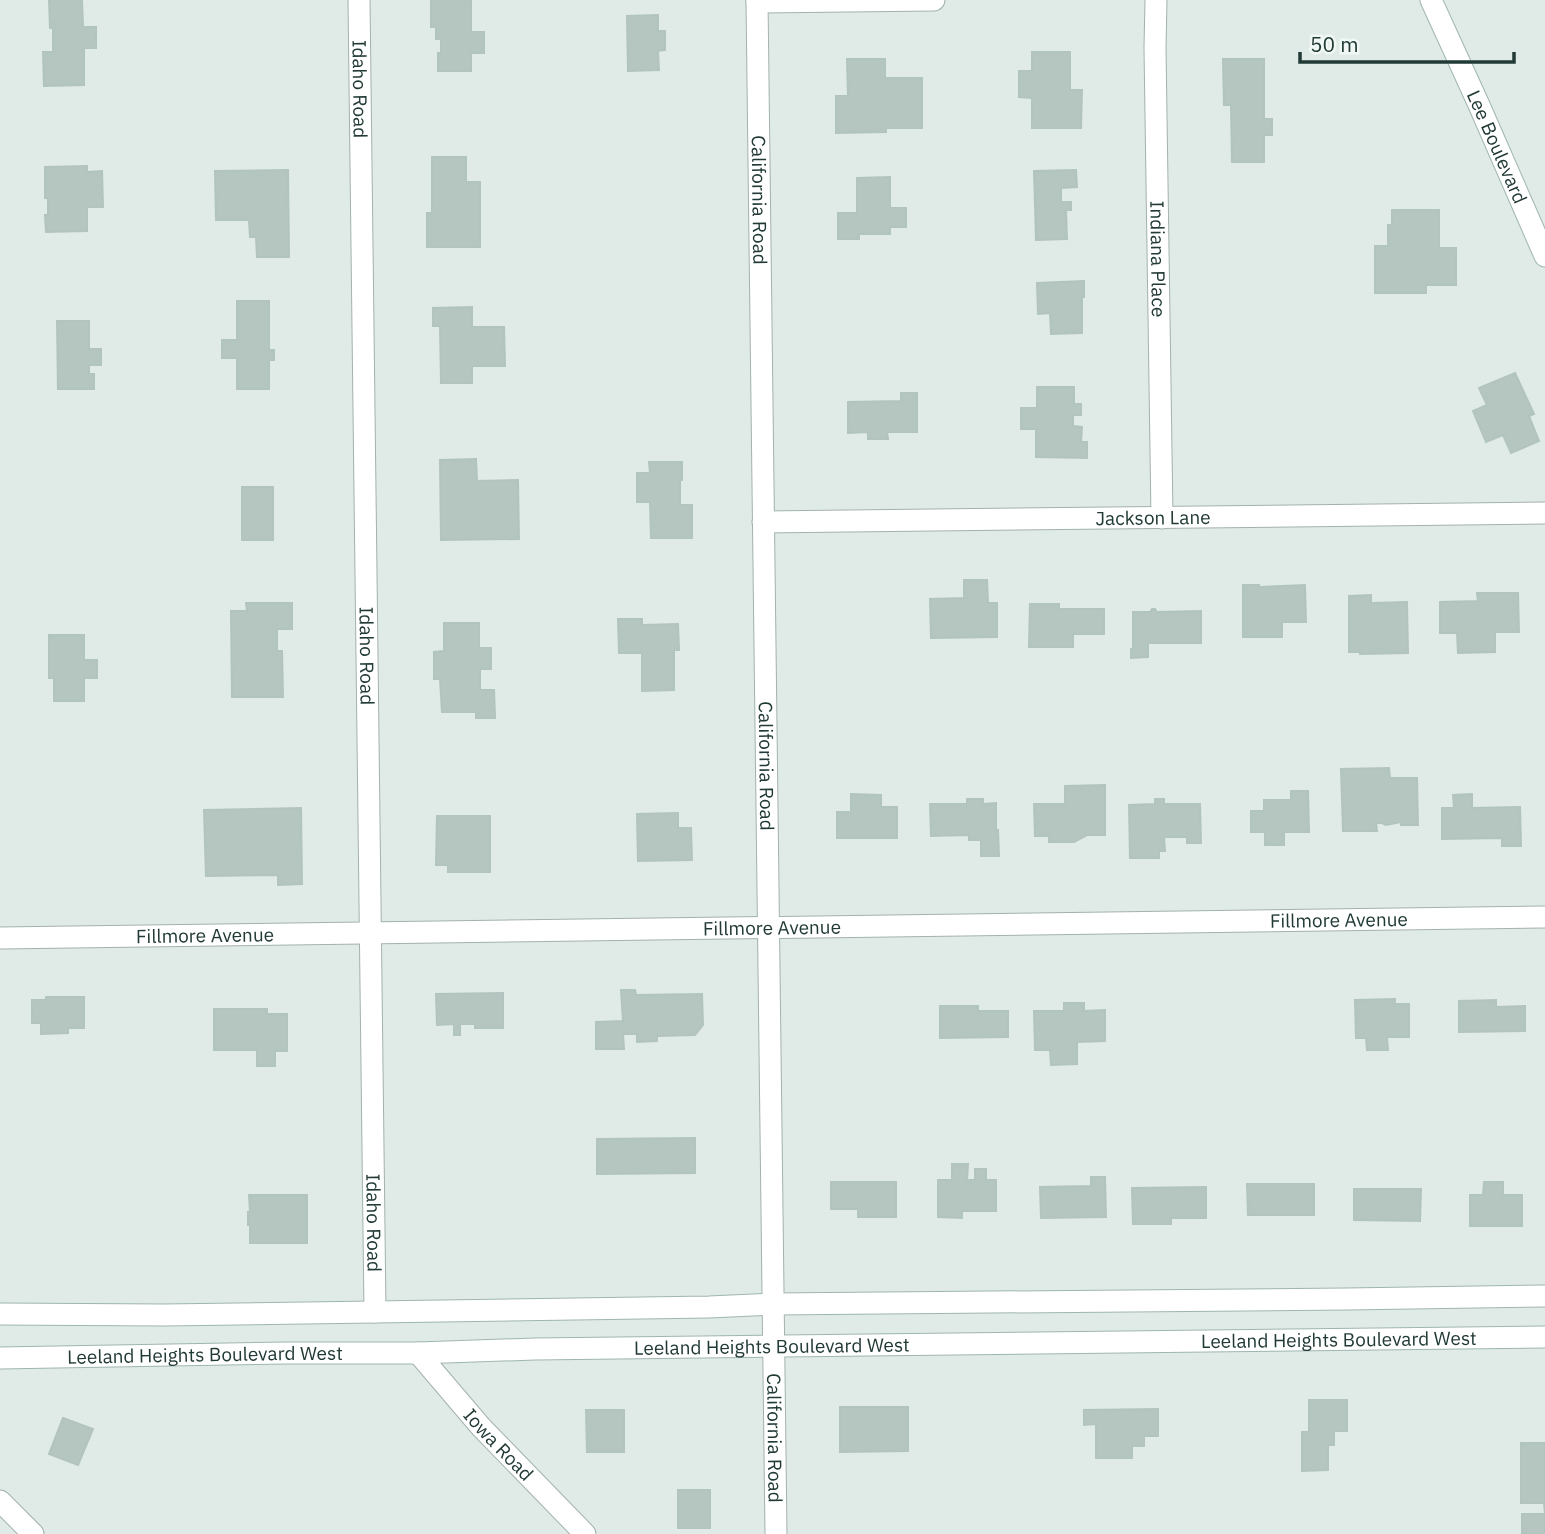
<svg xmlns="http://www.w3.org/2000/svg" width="1545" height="1534" font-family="'IBM Plex Sans',sans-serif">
  <rect width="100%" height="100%" fill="#e0eae7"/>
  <g fill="#b5c5c0" stroke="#b2c4bf" stroke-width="2">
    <polygon points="49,0 82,0 83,27 96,27 96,48 84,48 84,85 44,86 43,52 53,52 53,28 50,28"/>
    <polygon points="431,0 471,0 471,32 484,32 484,53 471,53 471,71 438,71 438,53 441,53 441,39 436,39 436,27 431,27"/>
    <polygon points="658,15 658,31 665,31 665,50 658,51 659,70 628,71 627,16"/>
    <polygon points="1032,52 1070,52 1070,90 1082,90 1081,128 1032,128 1032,98 1019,97 1019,71 1032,71"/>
    <polygon points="847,59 885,59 885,78 922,78 922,128 886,128 886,132 836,133 836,96 848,96"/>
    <polygon points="1223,59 1264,59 1264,119 1272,119 1272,135 1264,135 1264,162 1232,162 1231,105 1224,105"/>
    <polygon points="432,157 466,157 466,182 480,182 480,247 427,247 427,213 432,213"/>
    <polygon points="87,166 87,172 102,171 103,207 87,207 87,231 46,232 45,215 48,215 48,198 45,198 45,167"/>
    <polygon points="288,170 289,257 257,257 256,237 250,237 249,220 216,220 215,171"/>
    <polygon points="1076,170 1077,187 1061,188 1061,202 1071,202 1071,210 1066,210 1067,239 1036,240 1034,171"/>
    <polygon points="890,177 890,208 906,208 906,227 890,227 890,234 859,234 859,239 838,239 838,213 857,213 857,178"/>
    <polygon points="1392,210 1439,210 1439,248 1456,248 1456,285 1426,285 1426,293 1375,293 1375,246 1388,246 1388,225 1392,225"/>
    <polygon points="1084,281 1084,297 1082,297 1082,333 1051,334 1050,313 1038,314 1037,283"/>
    <polygon points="237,301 269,301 269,350 274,350 274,360 269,360 269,389 237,389 237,358 222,358 222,340 237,340"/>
    <polygon points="472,307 472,327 504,327 505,366 472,366 472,383 441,383 440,326 433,326 433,308"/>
    <polygon points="57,321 89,321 89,349 101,349 101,365 89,365 89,374 94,374 94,389 58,389"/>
    <polygon points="1515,373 1534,414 1529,416 1539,441 1511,453 1503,435 1486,442 1473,411 1487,405 1479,388"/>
    <polygon points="1037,387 1074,387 1074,404 1081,404 1081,415 1073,415 1073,426 1082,427 1081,442 1087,442 1087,458 1036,457 1036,429 1021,429 1021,408 1037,408"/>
    <polygon points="901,393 917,393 917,432 887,432 888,439 868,439 868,432 848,433 848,402 901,401"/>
    <polygon points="476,459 477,481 518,480 519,539 441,540 440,460"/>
    <polygon points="649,462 682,462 682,480 680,480 680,505 692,505 692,538 651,538 650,502 637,502 637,473 650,473"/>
    <rect x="242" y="487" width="31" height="53"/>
    <polygon points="964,580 987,580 988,603 997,603 997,637 931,638 930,599 964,598"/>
    <polygon points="1243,585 1259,585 1259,587 1305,585 1306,622 1282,622 1282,637 1243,637"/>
    <polygon points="1477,593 1518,593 1519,632 1495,632 1495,652 1458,653 1457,633 1440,633 1440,602 1478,601"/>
    <polygon points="1371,595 1371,603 1407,602 1408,653 1360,654 1360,652 1349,652 1349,596"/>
    <polygon points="246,603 292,603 292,629 277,629 277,651 282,651 283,697 232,697 231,611 247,611"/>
    <polygon points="1030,604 1059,604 1059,609 1104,609 1104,634 1073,634 1073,647 1029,647"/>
    <polygon points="1152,609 1155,609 1157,612 1201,611 1201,643 1148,643 1148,657 1131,658 1131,649 1133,649 1133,612 1150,612"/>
    <polygon points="618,619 642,619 642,625 678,624 679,650 674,650 674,690 642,691 642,653 619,653"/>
    <polygon points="444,623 479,623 479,648 491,648 491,669 480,669 480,690 494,690 495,718 476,718 476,712 442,712 440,679 434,679 434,652 444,651"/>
    <polygon points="49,635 84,635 84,660 97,660 97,678 84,678 84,701 54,701 54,678 49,678"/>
    <polygon points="1389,768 1390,778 1417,778 1418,825 1401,825 1401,822 1386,825 1382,823 1376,823 1377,831 1343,831 1341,769"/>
    <polygon points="1105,785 1105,835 1087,835 1074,842 1049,842 1049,836 1035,836 1034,804 1065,804 1065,786"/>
    <polygon points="1291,791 1308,791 1309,832 1284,832 1284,845 1265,845 1265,832 1251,832 1251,811 1264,811 1264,800 1291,800"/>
    <polygon points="851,794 881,795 881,807 897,807 897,838 837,838 837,812 851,812"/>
    <polygon points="1472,794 1472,808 1520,807 1521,846 1502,846 1502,838 1442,839 1442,808 1454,808 1453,795"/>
    <polygon points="967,799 983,799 983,804 996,803 996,830 998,830 999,856 981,856 981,840 969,840 969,835 931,836 930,804 967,804"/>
    <polygon points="1155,799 1164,799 1164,804 1200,804 1201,843 1187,843 1187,837 1164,837 1165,851 1159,851 1159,858 1130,858 1129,805 1155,804"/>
    <polygon points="301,808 302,884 278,885 278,875 206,876 204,810"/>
    <polygon points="678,813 678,828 691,828 692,860 638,861 637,814"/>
    <polygon points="437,816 490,816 490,872 448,872 448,865 436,865"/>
    <polygon points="621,990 635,990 636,995 702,994 703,1025 695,1035 657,1036 657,1041 637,1042 637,1034 623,1034 624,1049 596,1049 596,1022 623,1021"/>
    <polygon points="503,993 503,1028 475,1028 475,1024 460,1024 460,1035 454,1035 454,1024 437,1025 436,994"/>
    <polygon points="46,997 84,997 84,1028 68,1028 68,1033 41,1034 41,1023 32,1023 32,1000 46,1000"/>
    <polygon points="1395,999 1395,1004 1409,1004 1409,1037 1387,1037 1388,1050 1367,1050 1366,1038 1356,1038 1355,1000"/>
    <polygon points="1496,1000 1496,1007 1525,1006 1525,1031 1459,1032 1459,1001"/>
    <polygon points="1064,1003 1084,1003 1084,1011 1105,1010 1105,1041 1077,1042 1077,1064 1051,1065 1050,1050 1035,1050 1034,1011 1064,1011"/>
    <polygon points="940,1006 978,1006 978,1011 1008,1011 1008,1037 940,1038"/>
    <polygon points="214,1009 267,1009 267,1014 287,1014 287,1051 275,1051 275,1066 257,1066 257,1050 214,1050"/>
    <polygon points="695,1138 695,1173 597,1174 597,1139"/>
    <polygon points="952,1164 968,1164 967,1180 975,1180 975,1169 986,1169 986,1180 996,1180 996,1211 962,1211 962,1218 938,1217 938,1180 952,1180"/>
    <polygon points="1091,1177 1105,1177 1106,1217 1041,1218 1040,1187 1091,1186"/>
    <polygon points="831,1182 896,1182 896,1217 858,1217 858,1209 831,1209"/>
    <polygon points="1484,1182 1503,1182 1503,1195 1522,1195 1522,1226 1470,1226 1470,1195 1483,1195"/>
    <polygon points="1247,1184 1314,1184 1314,1215 1248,1215"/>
    <polygon points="1206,1187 1206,1218 1171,1218 1171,1224 1133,1224 1132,1188"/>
    <polygon points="1354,1189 1421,1189 1420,1221 1354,1220"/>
    <polygon points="249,1195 307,1195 307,1243 250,1243 250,1225 248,1225 248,1212 250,1212"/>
    <polygon points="1309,1400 1347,1400 1347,1431 1334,1431 1334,1445 1328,1445 1328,1470 1302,1471 1302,1432 1309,1432"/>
    <polygon points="840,1407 908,1407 908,1451 840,1452"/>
    <polygon points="1158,1409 1158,1436 1144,1436 1144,1446 1132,1446 1132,1458 1096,1458 1096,1424 1084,1425 1084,1410"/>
    <polygon points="586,1410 624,1410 624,1452 587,1452"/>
    <polygon points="63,1418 93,1429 78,1465 49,1454"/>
    <rect x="1521" y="1443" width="24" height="60"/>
    <rect x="678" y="1490" width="32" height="38"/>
    <polygon points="1544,1503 1545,1503 1545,1534 1522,1534 1522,1514 1545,1514"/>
  </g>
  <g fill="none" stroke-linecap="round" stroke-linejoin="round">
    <g stroke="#a3b2ae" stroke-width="23">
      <g id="minor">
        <path id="s1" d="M359,0L375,1312"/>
        <path id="s2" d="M757,0L776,1534"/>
        <path id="s3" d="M1156,0L1155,48L1162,518"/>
        <polyline points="757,2 934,0"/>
        <path id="s4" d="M763,522L1545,513"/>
        <path id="s5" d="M0,938L1545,917"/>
        <path id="s6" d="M418,1353L481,1427L585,1534"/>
        <polyline points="0,1501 33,1534"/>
      </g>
    </g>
    <g stroke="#9fb6b0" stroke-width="23">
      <g id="secondary">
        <path id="s7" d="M1431,0L1479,105L1545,256"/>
        <polyline points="0,1314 164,1315 709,1307 774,1304 1347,1299 1545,1296"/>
        <path id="s8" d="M0,1358L287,1353H418L535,1349L1545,1337"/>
      </g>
    </g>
    <use href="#minor" stroke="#fff" stroke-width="21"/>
    <use href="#secondary" stroke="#fff" stroke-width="21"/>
  </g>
  <g text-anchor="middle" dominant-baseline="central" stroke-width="5" stroke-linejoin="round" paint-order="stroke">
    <g font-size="19" fill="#213a36" stroke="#f0f7f4">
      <text stroke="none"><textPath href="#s1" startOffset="89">Idaho Road</textPath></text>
      <text stroke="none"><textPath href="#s7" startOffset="161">Lee Boulevard</textPath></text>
      <text stroke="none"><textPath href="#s2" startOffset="200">California Road</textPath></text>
      <text stroke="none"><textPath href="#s3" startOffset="259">Indiana Place</textPath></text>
      <text stroke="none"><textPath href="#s4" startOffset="390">Jackson Lane</textPath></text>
      <text stroke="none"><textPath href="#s1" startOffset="656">Idaho Road</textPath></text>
      <text stroke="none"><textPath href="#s2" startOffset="766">California Road</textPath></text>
      <text stroke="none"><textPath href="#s5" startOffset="1339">Fillmore Avenue</textPath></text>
      <text stroke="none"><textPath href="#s5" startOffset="772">Fillmore Avenue</textPath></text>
      <text stroke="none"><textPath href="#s5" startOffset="205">Fillmore Avenue</textPath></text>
      <text stroke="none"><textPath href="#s1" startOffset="1223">Idaho Road</textPath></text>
      <text stroke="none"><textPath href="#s8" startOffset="1339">Leeland Heights Boulevard West</textPath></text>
      <text stroke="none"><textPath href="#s8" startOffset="772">Leeland Heights Boulevard West</textPath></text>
      <text stroke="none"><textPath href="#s8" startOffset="205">Leeland Heights Boulevard West</textPath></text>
      <text stroke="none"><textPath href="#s2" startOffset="1438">California Road</textPath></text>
      <text stroke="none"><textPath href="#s6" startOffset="122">Iowa Road</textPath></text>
    </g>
  </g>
  <path d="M1300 52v10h214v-10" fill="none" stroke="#213a36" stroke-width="3.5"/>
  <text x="1310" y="52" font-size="21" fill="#213a36" stroke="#f0f7f4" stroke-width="5" paint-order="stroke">50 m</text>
</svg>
